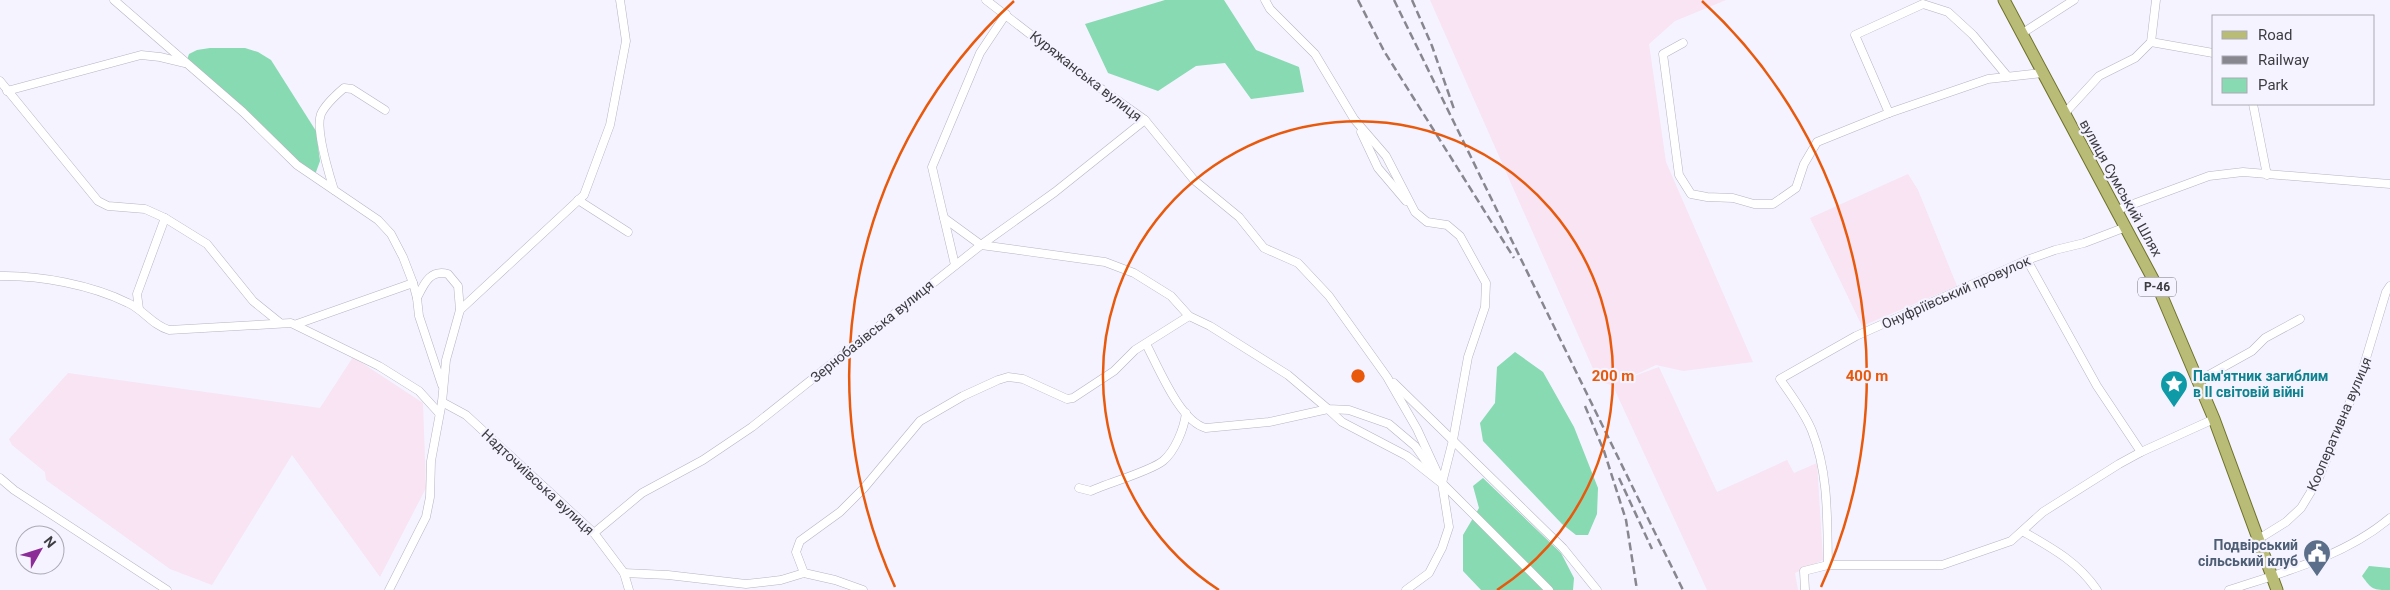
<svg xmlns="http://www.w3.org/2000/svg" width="2390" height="590" font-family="Roboto,sans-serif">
  <rect width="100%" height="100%" fill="#f5f3ff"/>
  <g fill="#f8e4f3">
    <polygon points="1430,0 1726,0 1675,21 1649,44 1666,162 1753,362 1683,371 1656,365 1626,379 1659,367 1717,492 1787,460 1794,473 1817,463 1823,560 1795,573 1798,590 1707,590 1613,386 1598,380"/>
    <polygon points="1908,174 1918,190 1957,286 1862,326 1810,218"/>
    <polygon points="353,357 423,403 426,488 380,577 292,455 212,585 170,569 46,480 45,472 12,445 9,439 68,373 320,408"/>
  </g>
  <g fill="#87dab1">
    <polygon points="1165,0 1224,0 1256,50 1299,67 1304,92 1251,99 1225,63 1196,66 1158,91 1108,73 1085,24"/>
    <polygon points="210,48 245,48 258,52 271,60 316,131 320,161 316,172 311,174 187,60 189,54 197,50"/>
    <polygon points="1515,352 1543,372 1574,427 1598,488 1597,514 1588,535 1576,535 1562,524 1483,441 1480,423 1495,403 1497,367"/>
    <polygon points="1483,478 1561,553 1574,578 1573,590 1481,590 1463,571 1463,535 1479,508 1473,486"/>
    <path d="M2369,566L2390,568V590C2373,590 2372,590 2362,576Z"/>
  </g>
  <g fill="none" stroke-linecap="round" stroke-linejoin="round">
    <g stroke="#b7b4c2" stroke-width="9">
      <g id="street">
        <polyline points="114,0 243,112 297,165 378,220 391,234 403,257 413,283 417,298 419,316 442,385"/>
        <polyline points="986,0 1093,83 1145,120 1194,180 1239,217 1264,248 1298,263 1329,296 1387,377 1417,429 1442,483 1549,590"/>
        <polyline points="1265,0 1270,9 1315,54 1354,119 1386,156 1415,212 1427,222 1447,225 1460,236 1486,283 1485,307 1468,357 1453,440 1442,483 1449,527 1442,548 1429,573 1406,590"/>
        <polyline points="2021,34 2074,0"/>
        <polyline points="2151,42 2213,53"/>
        <polyline points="1683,43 1663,54 1679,175 1691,194 1707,197 1733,198 1754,204 1773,204 1796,188 1804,164 1817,142 1889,113"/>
        <polyline points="2008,77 1973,35 1948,12 1923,4 1855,35 1889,113 1988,79 2042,73"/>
        <polyline points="0,81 98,201 108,206 145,209 165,218 207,244 253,301 279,322"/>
        <polyline points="7,91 141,55 160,57 185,63"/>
        <polyline points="2253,104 2267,175"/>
        <polyline points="2064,114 2099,76 2135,58 2151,42 2156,0"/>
        <polyline points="1361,132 1378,168 1406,201"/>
        <path d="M334,190C329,174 315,129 321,114C325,105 337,94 344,88L352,89L385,110"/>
        <polyline points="578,200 628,232"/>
        <polyline points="2117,210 2209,176 2243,172 2390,184"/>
        <polyline points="944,218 981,245 1105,262 1134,273 1171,296 1189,316 1210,326 1288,375 1328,409 1349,410 1389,424 1415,446 1432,470"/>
        <polyline points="2027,260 2097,386 2141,452"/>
        <polyline points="955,265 932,167 980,53 1006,14"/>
        <path d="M0,276C39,275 92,285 128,303C144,310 152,325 169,330L291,323L379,366L419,391L439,413"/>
        <polyline points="139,309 137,294 165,218"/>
        <polyline points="460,310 584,195 610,125 626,41 620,0"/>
        <polyline points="297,324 413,283"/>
        <path d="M1146,344C1158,366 1180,422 1206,428L1269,422L1328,409L1342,422L1407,456L1440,482"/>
        <polyline points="2198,381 2252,351 2265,338 2300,319"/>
        <polyline points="1394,383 1563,548 1597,590"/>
        <polyline points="442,402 466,415 594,533 624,573 629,590"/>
        <polyline points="0,478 14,490 167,590"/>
        <path d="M1079,488L1091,491C1108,483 1151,471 1163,461C1175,451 1184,429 1186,413"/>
        <path d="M2024,532C2052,548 2078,562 2097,590"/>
        <polyline points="594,533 642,493 703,460 752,427 981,245 1055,192 1145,120"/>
        <polyline points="2257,540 2286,522 2301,508 2318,480 2361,375 2386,292 2390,286"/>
        <path d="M1828,565C1827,520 1829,474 1812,431C1805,413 1791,395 1780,379L1856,336L2027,260L2055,250L2084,243L2126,227"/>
        <polyline points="624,573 668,575 746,584 781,580 804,573 835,580 863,590"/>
        <polyline points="804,573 796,552 800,541 840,512 864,488 920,421 963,396 998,380 1008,377 1023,379 1067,399 1073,398 1114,371 1135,350 1189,316"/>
        <path d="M389,590L426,517L430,497L431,461L442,402L446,360L460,310L458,286L448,274C430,269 424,284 417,298"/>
        <polyline points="1805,590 1804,571 1828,565 1942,565 2011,541 2043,512 2119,464 2141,452 2214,419"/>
        <path d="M2229,590C2284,572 2345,556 2390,518"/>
      </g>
    </g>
    <g stroke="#6f722a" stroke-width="13">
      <polyline id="primary" points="2004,0 2161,294 2214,419 2277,590"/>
    </g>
    <use href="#street" stroke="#fff" stroke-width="8"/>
    <use href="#primary" stroke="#b9bc77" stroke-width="11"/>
    <g stroke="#88878f" stroke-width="2.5" stroke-dasharray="8 4" stroke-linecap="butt">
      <polyline points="1358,0 1384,51 1514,258"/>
      <polyline points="1394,0 1683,590"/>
      <polyline points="1412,0 1432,46 1454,109"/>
      <polyline points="1585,406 1604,451 1626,520 1637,590"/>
      <polyline points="1619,478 1652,549"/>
    </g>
  </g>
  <g fill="none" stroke="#e8590c" stroke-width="2.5">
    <path d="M1219 590A255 255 0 1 1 1497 590"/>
    <path d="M895 587A509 509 0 0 1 1014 1M1702 1A509 509 0 0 1 1821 587"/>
  </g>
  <defs>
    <g id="sight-pin" transform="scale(1.4375)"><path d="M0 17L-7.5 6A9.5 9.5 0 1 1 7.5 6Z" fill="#0f9aa8" stroke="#f5f3ff"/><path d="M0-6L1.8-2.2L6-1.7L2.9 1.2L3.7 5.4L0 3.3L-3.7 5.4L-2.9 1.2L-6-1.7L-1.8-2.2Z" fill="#fff"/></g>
    <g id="civic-pin" transform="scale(1.4375)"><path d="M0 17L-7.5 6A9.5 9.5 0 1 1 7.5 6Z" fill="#5c6f8a" stroke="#f5f3ff"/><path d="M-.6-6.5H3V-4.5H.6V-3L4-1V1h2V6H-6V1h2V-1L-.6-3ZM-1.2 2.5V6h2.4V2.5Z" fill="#fff"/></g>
  </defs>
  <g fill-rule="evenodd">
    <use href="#sight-pin" x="2174" y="384"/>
    <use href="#civic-pin" x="2317" y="553"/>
  </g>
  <g text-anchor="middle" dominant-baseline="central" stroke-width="4.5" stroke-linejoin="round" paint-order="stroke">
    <rect fill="#f5f3ff" stroke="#74737a" stroke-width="1" x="2138" y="277.5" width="38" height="19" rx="4"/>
    <g font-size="12" font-weight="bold" fill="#3d3c41">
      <text x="2157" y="287">Р-46</text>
    </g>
    <g font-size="14" fill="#3d3c41" stroke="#f5f3ff">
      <text transform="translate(1086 76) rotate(38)">Куряжанська вулиця</text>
      <text transform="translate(2121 188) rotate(61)">вулиця Сумський Шлях</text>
      <text transform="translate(1956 292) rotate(-24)">Онуфріївський провулок</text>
      <text transform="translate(872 331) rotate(-39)">Зернобазівська вулиця</text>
      <text transform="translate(2339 424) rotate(-67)">Кооперативна вулиця</text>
      <text transform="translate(538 482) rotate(43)">Надточиївська вулиця</text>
    </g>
    <g font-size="14" font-weight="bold" fill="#0d838f" stroke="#f5f3ff" text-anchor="start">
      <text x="2193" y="376">Пам'ятник загиблим<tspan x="2193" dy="16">в II світовій війні</tspan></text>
    </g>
    <g font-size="14" font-weight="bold" fill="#4e5e75" stroke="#f5f3ff" text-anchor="end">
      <text x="2298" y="545">Подвірський<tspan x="2298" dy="16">сільський клуб</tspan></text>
    </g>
  </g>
  <circle cx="1358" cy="376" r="8" fill="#e8590c" stroke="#f5f3ff" stroke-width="2.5"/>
  <g font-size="15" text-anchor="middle" font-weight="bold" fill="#e8590c" stroke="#f5f3ff" stroke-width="4.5" stroke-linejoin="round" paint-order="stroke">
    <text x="1613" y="381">200 m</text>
    <text x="1867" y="381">400 m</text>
  </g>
  <rect x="2212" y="15" width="162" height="90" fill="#f5f3ff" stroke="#abaab3"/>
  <rect x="2222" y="31" width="25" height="8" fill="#b9bc77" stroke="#abaab3"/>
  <text x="2258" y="40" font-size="15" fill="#3d3c41">Road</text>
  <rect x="2222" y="56" width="25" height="8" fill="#88878f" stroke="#abaab3"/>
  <text x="2258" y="65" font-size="15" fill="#3d3c41">Railway</text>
  <rect x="2222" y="78" width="25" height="15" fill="#87dab1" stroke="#abaab3"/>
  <text x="2258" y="90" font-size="15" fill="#3d3c41">Park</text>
  <g transform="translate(40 550) rotate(51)"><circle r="24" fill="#f5f3ff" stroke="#abaab3"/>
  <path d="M0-4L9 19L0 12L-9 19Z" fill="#8c2c96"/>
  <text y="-8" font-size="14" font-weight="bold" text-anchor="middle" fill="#3d3c41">N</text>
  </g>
</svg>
